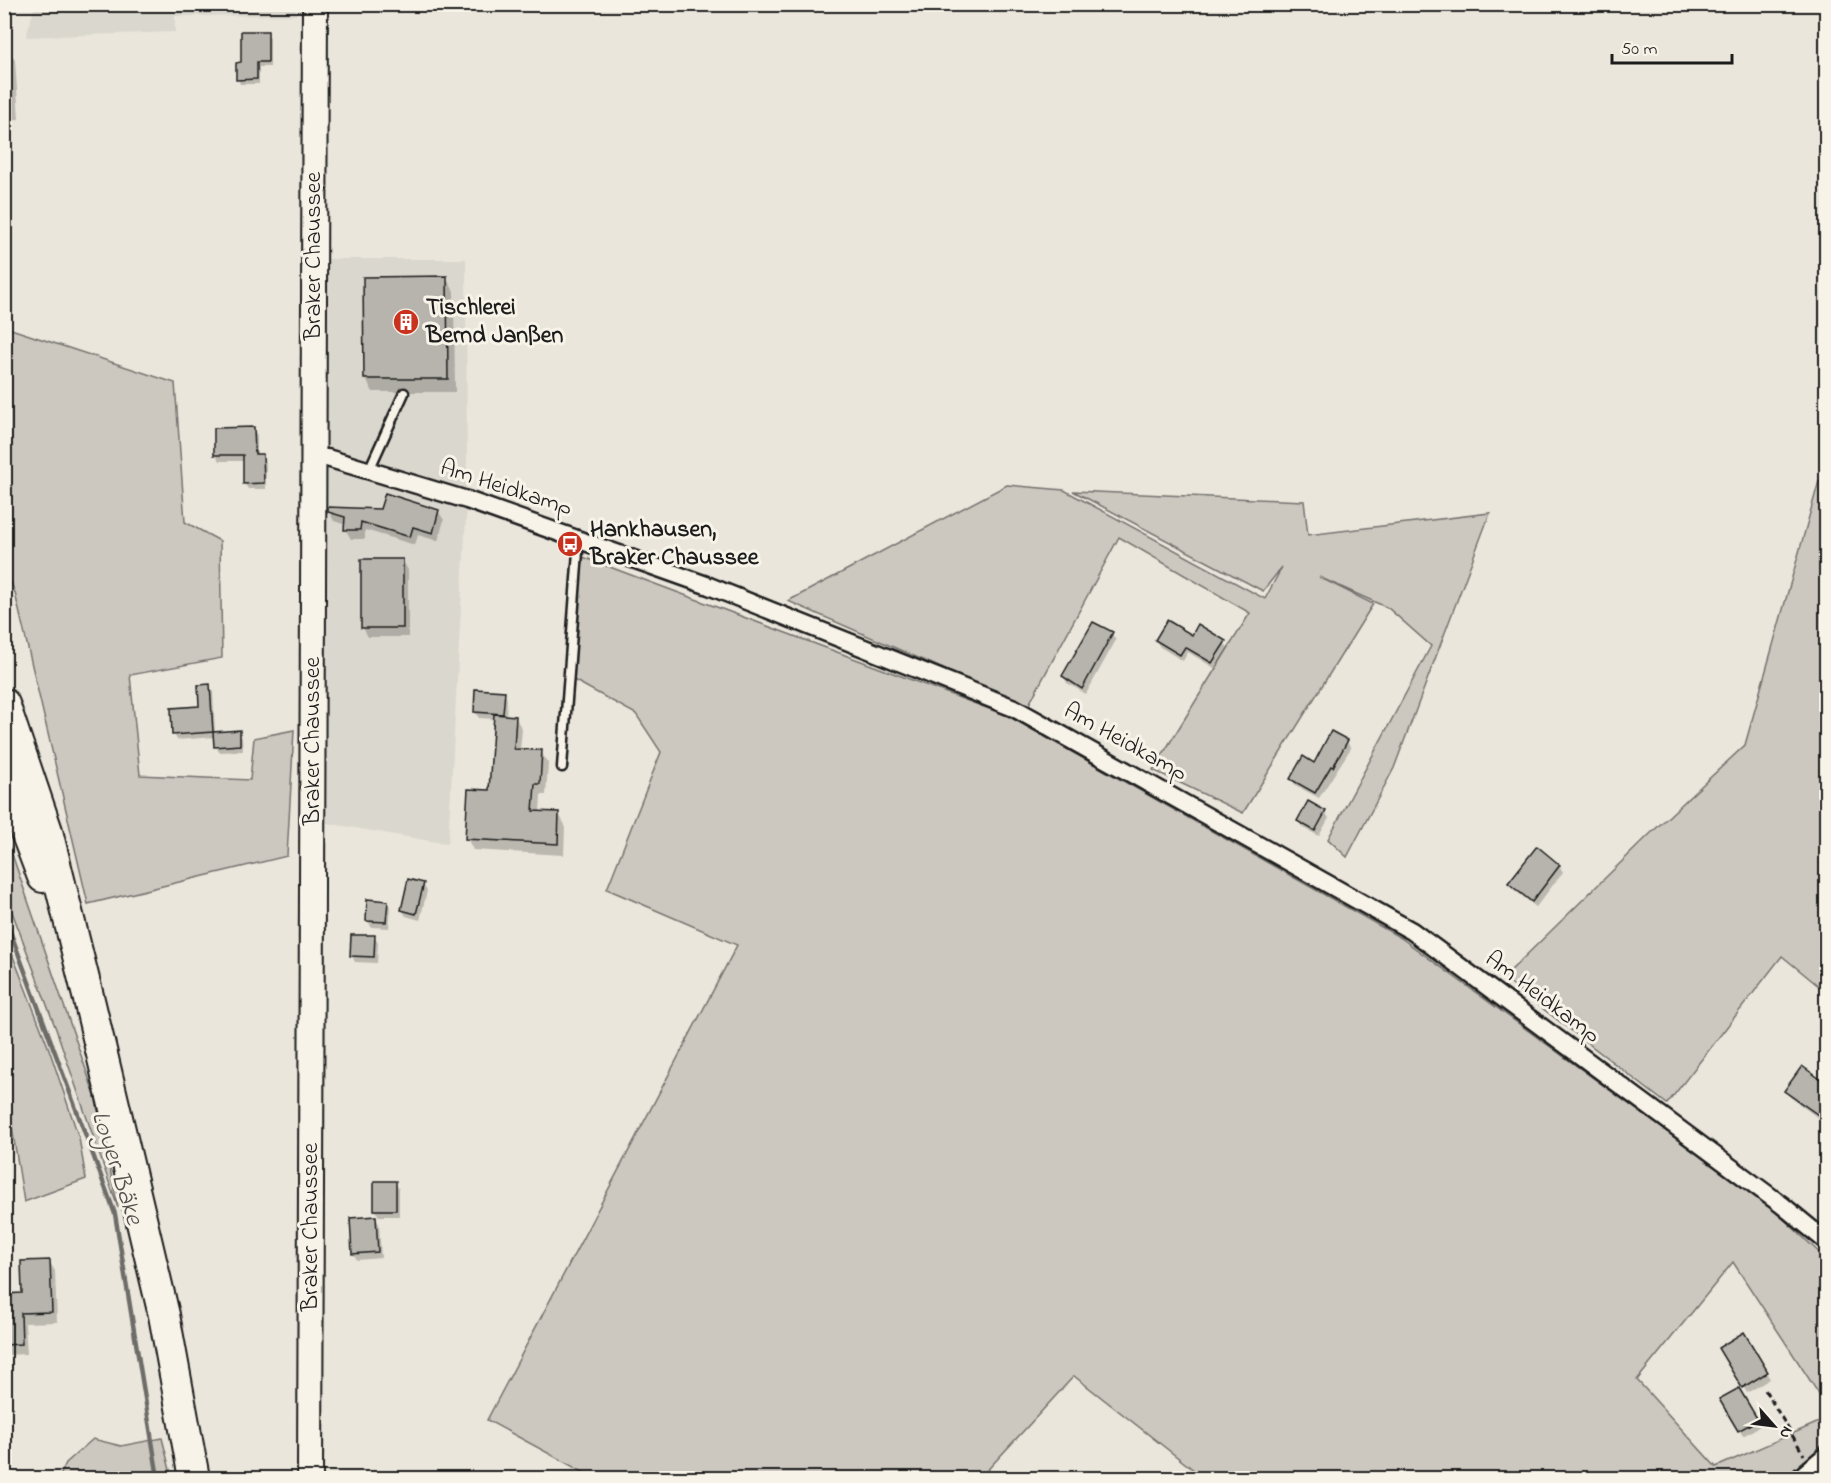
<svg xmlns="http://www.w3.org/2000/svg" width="1831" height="1483" font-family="'Indie Flower',sans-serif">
  <rect width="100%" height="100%" fill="#eae6dc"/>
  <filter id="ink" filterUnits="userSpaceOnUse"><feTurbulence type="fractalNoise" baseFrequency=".0167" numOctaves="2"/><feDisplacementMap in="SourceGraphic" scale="12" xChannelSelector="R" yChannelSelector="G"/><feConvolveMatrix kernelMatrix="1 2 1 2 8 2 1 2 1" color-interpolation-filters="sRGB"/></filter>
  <g filter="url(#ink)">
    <g fill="#dad7ce">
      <polygon points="35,5 296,4 296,15 175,16 175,32 26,37"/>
      <polygon points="327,259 466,259 467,500 448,844 326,823"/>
    </g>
    <g fill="#ccc8c0" stroke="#74726e" stroke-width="1.5">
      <polygon points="5,327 175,383 185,522 220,541 222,658 130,675 140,775 250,780 254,738 294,730 287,856 88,904 15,593 5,566"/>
      <polygon points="1826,480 1826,992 1782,956 1667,1104 1503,978 1651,833 1745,745 1819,481"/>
      <polygon points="1007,485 1064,490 1265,599 1282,567 1263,591 1073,491 1304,501 1308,535 1490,513 1394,768 1347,857 1328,839 1431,646 1388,608 1319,577 1373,604 1243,813 1153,770 1250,613 1119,537 1028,706 788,601"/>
      <polygon points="583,557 1008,716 1401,938 1773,1209 1826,1259 1826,1405 1733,1262 1637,1380 1716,1467 1826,1419 1826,1478 1204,1478 1074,1376 980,1478 594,1478 487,1420 737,945 607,889 661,752 636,714 572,679"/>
      <polygon points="4,831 95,1096 118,1208 56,1029 5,893"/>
      <polygon points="4,933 49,1049 79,1138 86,1179 24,1202 5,1083"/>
      <polygon points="162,1438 172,1478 59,1478 66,1463 93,1439 121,1446"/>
    </g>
    <g fill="#0003">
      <polygon points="207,4 245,4 245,5 209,7"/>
      <polygon points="267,32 270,38 270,67 259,67 259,84 240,84 238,79 243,64"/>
      <polygon points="4,36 7,40 8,50 15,60 19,119 4,120"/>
      <polygon points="446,278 454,291 455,392 373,392 365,378"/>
      <polygon points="253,429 257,435 257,456 262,456 266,462 266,489 248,489 244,483 244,461 219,461 216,455"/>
      <polygon points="381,511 438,511 444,520 438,541 418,535 415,545 365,530 365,539 351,539 345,529 346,525 334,521 329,512"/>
      <polygon points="403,561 408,570 408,637 368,637 363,628"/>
      <polygon points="1112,634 1116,640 1086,694 1067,683 1064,676"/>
      <polygon points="1193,637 1224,642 1228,648 1216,669 1188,652 1183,661 1160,647 1156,641"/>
      <polygon points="209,686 213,691 215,733 239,732 242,738 243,751 219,752 216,746 215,737 177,740 174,734 201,707"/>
      <polygon points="504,692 507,699 506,716 515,717 522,729 520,750 541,752 548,763 546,795 541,795 540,813 559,814 565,825 564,855 473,850 467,838 490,792 495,719 479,718 475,712"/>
      <polygon points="1347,742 1351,748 1319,798 1295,785 1292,779"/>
      <polygon points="1325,812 1329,818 1319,836 1302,827 1299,821"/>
      <polygon points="1559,866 1563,872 1536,907 1513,889 1510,883"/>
      <polygon points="423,885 427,891 420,920 406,916 402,910"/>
      <polygon points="387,902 391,908 389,928 371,927 368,920"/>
      <polygon points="374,937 378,943 377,963 355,962 352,956"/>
      <polygon points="1826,1085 1826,1124 1790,1097 1786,1091"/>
      <polygon points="395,1183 399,1189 399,1216 379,1216 375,1210"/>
      <polygon points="376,1218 379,1224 381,1258 357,1260 353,1253"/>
      <polygon points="49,1261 55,1271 57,1322 25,1323 27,1354 4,1355 4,1295 23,1295"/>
      <polygon points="1744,1334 1770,1379 1747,1393 1720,1348"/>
      <polygon points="1738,1390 1760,1426 1743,1436 1721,1400"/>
      <polygon points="538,1472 550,1478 535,1478"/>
    </g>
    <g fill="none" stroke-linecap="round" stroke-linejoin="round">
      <polyline stroke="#6d6c68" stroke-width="4.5" points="4,915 115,1214 158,1478"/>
    </g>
    <g fill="#b6b4ac" stroke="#1c1c1c" stroke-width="1.5">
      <polygon points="241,31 268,31 268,62 257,62 257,79 236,80 236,63 241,62"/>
      <polygon points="447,276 448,379 364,379 363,277"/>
      <polygon points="254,427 255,454 263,454 264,483 243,484 243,455 214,455 214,428"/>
      <polygon points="385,493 439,510 433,533 413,527 410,537 361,522 360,530 344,530 345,517 328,512 328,507 380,509"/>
      <rect x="361" y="559" width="42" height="69"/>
      <polygon points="1167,620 1192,635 1198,624 1226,641 1212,663 1185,647 1180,655 1155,640"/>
      <polygon points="1093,622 1113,632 1082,689 1062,676"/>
      <polygon points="210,684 213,732 172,735 171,708 199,706 198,685"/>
      <polygon points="475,689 505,691 503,714 474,712"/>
      <polygon points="494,714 516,716 514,749 542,750 540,784 535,784 533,811 559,812 558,844 465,839 468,789 489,790"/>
      <polygon points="240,730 240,745 214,747 213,732"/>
      <polygon points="1331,731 1348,740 1333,767 1331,766 1315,793 1290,779 1303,756 1314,763"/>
      <polygon points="1308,801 1326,811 1315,831 1297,821"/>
      <polygon points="1537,846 1560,865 1532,902 1508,883"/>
      <polygon points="408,879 424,883 416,914 401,910"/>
      <polygon points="367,899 388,901 386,922 366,921"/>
      <polygon points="351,935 375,935 374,957 350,956"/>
      <polygon points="1802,1066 1827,1084 1827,1121 1784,1091"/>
      <rect x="374" y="1181" width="22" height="29"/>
      <polygon points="376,1216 378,1252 352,1254 350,1218"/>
      <polygon points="50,1260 52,1312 21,1313 22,1344 4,1345 4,1294 22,1293 21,1261"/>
      <polygon points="1744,1332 1768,1372 1742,1388 1718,1348"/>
      <polygon points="1739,1388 1758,1420 1738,1431 1719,1399"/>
    </g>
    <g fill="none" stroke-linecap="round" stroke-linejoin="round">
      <g stroke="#1c1c1c" stroke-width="13">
        <g id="lane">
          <polyline points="369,470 404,393"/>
          <polyline points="562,767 579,538"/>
        </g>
      </g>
      <g stroke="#1c1c1c" stroke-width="21">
        <g id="street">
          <polyline points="313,458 327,458 467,500 709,586 1014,708 1412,931 1782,1205 1826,1241"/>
          <polyline points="1799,1478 1826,1455"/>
        </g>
      </g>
      <g stroke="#1c1c1c" stroke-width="28">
        <polyline id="secondary" points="310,1478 315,4"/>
      </g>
      <g stroke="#1c1c1c" stroke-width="34">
        <g id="highway">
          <polyline points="4,704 47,831 90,1004 164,1315 194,1478"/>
          <polyline points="4,774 43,877"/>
        </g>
      </g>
      <polyline stroke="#1c1c1c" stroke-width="3" stroke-dasharray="6 4.5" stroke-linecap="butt" points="1765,1390 1804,1455"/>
      <use href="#lane" stroke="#f7f3e8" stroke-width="8"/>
      <use href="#street" stroke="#f7f3e8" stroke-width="16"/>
      <use href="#secondary" stroke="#f7f3e8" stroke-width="24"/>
      <use href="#highway" stroke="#f7f3e8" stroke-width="30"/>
    </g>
  </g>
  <defs>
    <g id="building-disc" transform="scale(1.35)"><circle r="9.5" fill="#c8321e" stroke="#f7f3e8"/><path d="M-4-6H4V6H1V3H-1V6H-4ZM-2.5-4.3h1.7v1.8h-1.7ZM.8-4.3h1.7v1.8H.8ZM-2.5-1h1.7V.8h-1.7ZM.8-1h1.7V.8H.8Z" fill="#fff"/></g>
    <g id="bus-disc" transform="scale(1.35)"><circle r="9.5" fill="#c8321e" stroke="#f7f3e8"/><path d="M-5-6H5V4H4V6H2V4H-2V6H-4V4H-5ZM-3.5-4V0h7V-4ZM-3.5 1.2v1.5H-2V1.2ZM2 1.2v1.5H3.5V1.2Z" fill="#fff"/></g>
  </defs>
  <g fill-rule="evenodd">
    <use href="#building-disc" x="406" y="322"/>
    <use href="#bus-disc" x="570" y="544"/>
  </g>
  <g text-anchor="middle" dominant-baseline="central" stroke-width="6" stroke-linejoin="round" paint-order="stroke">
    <g font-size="24" fill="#1c1c1c" stroke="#f7f3e8">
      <text transform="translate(314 256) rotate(-90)">Braker Chaussee</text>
      <text transform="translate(506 489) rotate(18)">Am Heidkamp</text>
      <text transform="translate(313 741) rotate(-90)">Braker Chaussee</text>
      <text transform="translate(1125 743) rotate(29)">Am Heidkamp</text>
      <text transform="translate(1542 998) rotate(37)">Am Heidkamp</text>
      <text transform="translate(311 1227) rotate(-90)">Braker Chaussee</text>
    </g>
    <g font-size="24" font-weight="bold" fill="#1c1c1c" stroke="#f7f3e8" text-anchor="start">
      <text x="426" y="308">Tischlerei<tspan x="426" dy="28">Bernd Janßen</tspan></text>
      <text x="590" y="530">Hankhausen,<tspan x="590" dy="28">Braker Chaussee</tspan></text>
    </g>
    <g font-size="26" font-style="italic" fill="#52514e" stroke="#f7f3e8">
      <text transform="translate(116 1168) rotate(72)">Loyer Bäke</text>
    </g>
  </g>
  <rect width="1831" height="1483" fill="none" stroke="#f7f3e8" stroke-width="24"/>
  <rect x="12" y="12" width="1807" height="1459" fill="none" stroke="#1c1c1c" stroke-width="2" filter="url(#ink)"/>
  <g transform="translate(1774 1426) rotate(118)" stroke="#f7f3e8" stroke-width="4.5" paint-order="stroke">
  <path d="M0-4.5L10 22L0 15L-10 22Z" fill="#1c1c1c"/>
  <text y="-9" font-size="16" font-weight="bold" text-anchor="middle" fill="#1c1c1c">N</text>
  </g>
  <path d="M1612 54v9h120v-9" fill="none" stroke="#1c1c1c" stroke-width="3"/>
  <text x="1621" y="54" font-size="18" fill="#1c1c1c" stroke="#f7f3e8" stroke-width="4.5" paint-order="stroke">50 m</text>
</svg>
